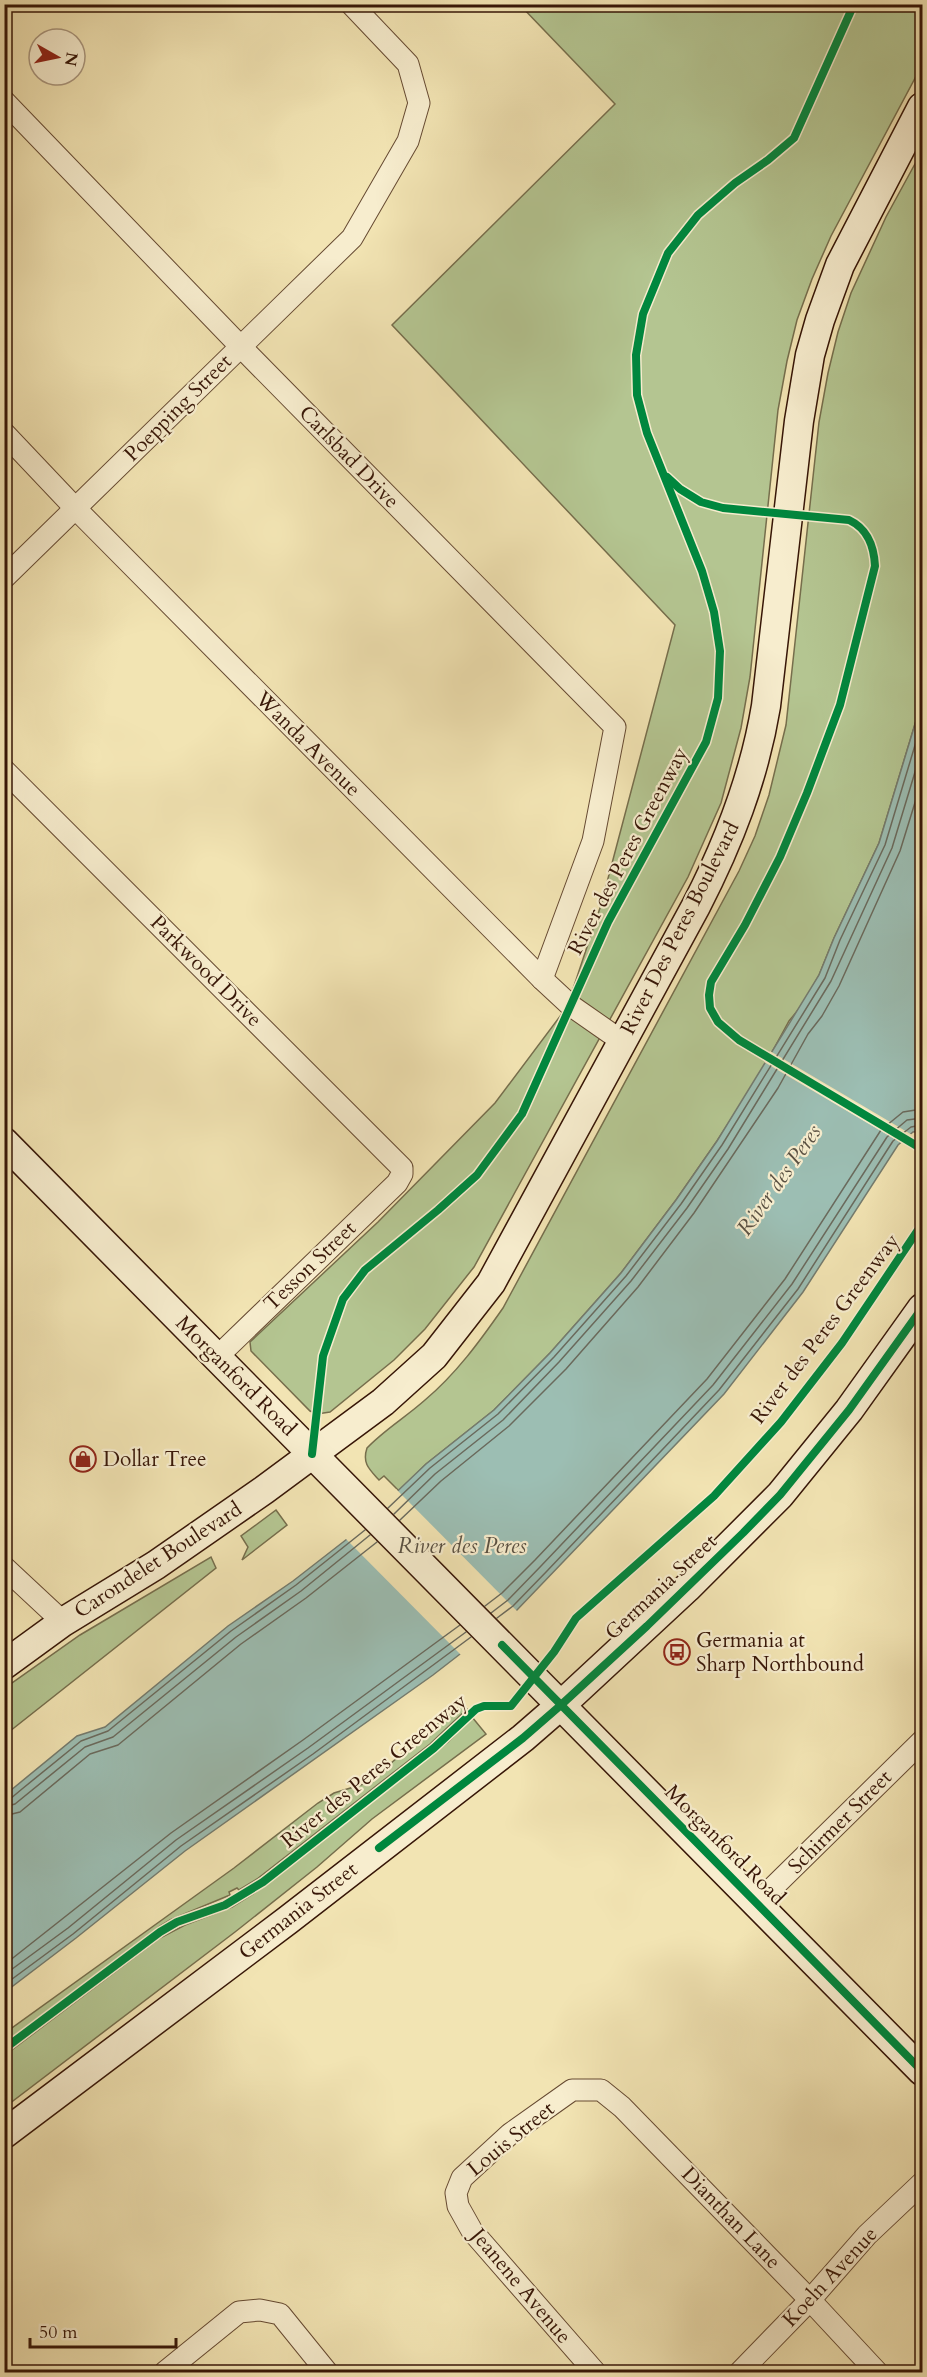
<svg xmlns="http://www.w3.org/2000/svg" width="927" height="2377" font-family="Cardo,serif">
  <rect width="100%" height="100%" fill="#f2e4b3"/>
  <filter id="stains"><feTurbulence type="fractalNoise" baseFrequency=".00333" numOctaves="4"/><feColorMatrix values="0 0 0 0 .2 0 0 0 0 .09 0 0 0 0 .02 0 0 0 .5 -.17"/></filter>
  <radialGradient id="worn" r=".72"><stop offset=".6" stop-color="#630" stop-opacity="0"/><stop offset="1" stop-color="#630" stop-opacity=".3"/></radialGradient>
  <g fill="#b4c591" stroke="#766e4c" stroke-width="1.5">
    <polygon points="520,5 922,5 922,65 831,236 812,279 797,320 787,361 778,410 750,677 741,728 721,803 688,877 474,1267 425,1329 394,1360 330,1412 317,1414 310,1411 251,1351 250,1342 378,1222 495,1103 561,1015 573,989 601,905 675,625 392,325 615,104"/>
    <path d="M922,151V701L879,843L834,938L819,975L803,1004L789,1021L759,1076L717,1141L676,1200L621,1273L550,1353L494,1410L426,1464L399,1491L384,1476L379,1480C369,1469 362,1463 367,1448C384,1430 406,1417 425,1400C456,1374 480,1341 503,1308L739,871L755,836L769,795L786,725L819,422L828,373L838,332L851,293L886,217Z"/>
    <polygon points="276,1510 287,1525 242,1560 248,1547 241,1536"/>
    <polygon points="211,1557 216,1568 5,1735 5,1688 80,1635"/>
    <polygon points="462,1704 467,1709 430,1744 257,1879 239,1890 237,1888 229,1892 230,1895 170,1920 160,1926 5,2043 5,2033 234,1868 318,1803 334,1793 367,1783"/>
    <polygon points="472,1717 486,1734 372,1819 317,1867 235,1932 5,2107 5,2055 160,1938 185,1925 232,1907 253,1894 448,1742"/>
  </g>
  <polygon fill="#9cbeb3" stroke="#747b6e" stroke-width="1.5" points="922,701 922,1131 913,1132 898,1145 803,1292 724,1394 517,1610 433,1675 185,1851 76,1938 5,1992 5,1795 77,1736 105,1727 228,1626 293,1581 347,1539 426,1464 494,1410 550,1353 621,1273 676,1200 717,1141 819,975 834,938 879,843"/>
  <g fill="#f2e4b3">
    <polygon points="770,1051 914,1136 903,1144 764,1062"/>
    <polygon points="396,1489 519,1613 462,1656 344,1537"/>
  </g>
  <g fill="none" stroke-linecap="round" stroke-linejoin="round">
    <g stroke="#6a6a5d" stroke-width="1.5">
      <polyline points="388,1508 430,1468 498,1414 554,1357 626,1276 681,1204 722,1145 825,978 840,940 885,845 922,722"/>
      <polyline points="394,1514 435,1474 503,1420 559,1362 631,1281 687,1208 728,1149 831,981 892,848 922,749"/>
      <polyline points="400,1520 441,1481 509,1426 566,1369 638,1287 694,1213 778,1088 808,1034 822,1016 839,986 900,851 922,780"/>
      <polyline points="485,1606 502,1593 535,1560 707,1379 785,1279 881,1130 903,1112 922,1109"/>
      <polyline points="491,1613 508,1600 541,1566 713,1385 792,1284 887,1137 907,1120 922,1118"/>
      <polyline points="497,1618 513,1606 547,1571 719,1390 798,1289 893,1141 911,1127 922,1125"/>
      <polyline points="4,1799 10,1799 22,1789 81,1741 108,1731 231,1631 296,1585 365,1530"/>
      <polyline points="4,1807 15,1804 85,1747 113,1737 236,1637 301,1591 370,1535"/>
      <polyline points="4,1816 20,1812 90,1754 118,1745 241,1644 306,1598 377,1542"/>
      <polyline points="4,1965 171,1833 303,1740 460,1625"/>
      <polyline points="4,1975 68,1928 176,1840 308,1748 466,1632"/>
      <polyline points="4,1985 73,1934 181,1846 313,1754 471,1637"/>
    </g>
    <g stroke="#664a32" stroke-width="23">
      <g id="minor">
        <polyline points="4,101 241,347 615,727 593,841 542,979"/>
        <polyline points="4,433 76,509 542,979 570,1005 623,1042"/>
        <polyline points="4,578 352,238 408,141 419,103 408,64 351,4"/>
        <polyline points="4,770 402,1168 402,1174 397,1183 217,1357"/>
        <polyline points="4,1567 63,1622"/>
        <polyline points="757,1903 922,1741"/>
        <polyline points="165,2372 239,2312 260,2310 280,2314 327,2372"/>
        <polyline points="595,2372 472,2231 458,2206 456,2193 462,2178 510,2134 572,2090 601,2090 622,2107 810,2300 877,2372"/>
        <polyline points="740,2372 810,2300 867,2235 922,2183"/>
      </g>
    </g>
    <g stroke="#371607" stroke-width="31">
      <g id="secondary">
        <polyline points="4,1142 922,2071"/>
        <path d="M4,1665L63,1622L156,1565L264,1490L383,1402L434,1356L491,1283L696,906C729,842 754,778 766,706L799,421L810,355L820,320L840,265L922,107"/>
        <polyline points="4,2134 288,1920 523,1738 561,1705 687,1588 780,1495 849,1410 922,1308"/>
      </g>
    </g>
    <use href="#minor" stroke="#f7edce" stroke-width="21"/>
    <use href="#secondary" stroke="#f7edce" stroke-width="28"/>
    <g stroke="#f7edce" stroke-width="11">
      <g id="cycleway">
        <path d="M667,477L680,489L701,502L723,508L849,520C868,529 874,546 875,566L840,705L807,793L780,857L745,925L711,982L709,995L710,1008L718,1022L739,1040L922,1149"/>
        <polyline points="312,1454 323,1356 343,1299 365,1270 438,1210 477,1175 522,1114 608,922 706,742 718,698 720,651 714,612 702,571 647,433 637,395 636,355 643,314 668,253 698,215 735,183 768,160 794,138 854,4"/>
        <polyline points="502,1645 922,2071"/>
        <polyline points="379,1848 523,1738 561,1705 647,1626 743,1533 780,1495 849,1410 922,1308"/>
        <polyline points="4,2049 160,1932 177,1922 225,1905 263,1882 434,1748 476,1709 484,1706 511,1706 554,1652 576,1618 714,1496 781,1422 842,1343 922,1224"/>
      </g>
    </g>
    <use href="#cycleway" stroke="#00873e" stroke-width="8"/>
  </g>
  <defs>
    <g id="shop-ring" transform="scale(1.35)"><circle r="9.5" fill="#f7edce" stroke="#8f2418" stroke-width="1.5"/><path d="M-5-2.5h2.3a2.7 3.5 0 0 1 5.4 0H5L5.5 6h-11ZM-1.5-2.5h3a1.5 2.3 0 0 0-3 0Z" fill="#8f2418"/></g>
    <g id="bus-ring" transform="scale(1.35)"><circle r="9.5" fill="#f7edce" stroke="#8f2418" stroke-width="1.5"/><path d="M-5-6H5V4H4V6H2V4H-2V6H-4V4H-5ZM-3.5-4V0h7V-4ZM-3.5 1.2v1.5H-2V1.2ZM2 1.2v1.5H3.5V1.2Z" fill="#8f2418"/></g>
  </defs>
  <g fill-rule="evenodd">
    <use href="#shop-ring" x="83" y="1459"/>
    <use href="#bus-ring" x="677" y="1652"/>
  </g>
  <g text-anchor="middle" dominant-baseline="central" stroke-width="4.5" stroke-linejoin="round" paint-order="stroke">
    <g font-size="21" fill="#371607" stroke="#f7edce">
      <text transform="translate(178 408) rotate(-45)">Poepping Street</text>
      <text transform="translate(349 457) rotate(46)">Carlsbad Drive</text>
      <text transform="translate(308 744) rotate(45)">Wanda Avenue</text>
      <text transform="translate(628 851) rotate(-62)">River des Peres Greenway</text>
      <text transform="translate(680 928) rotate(-63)">River Des Peres Boulevard</text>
      <text transform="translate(206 971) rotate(45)">Parkwood Drive</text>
      <text transform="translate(310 1266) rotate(-44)">Tesson Street</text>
      <text transform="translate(825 1329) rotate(-53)">River des Peres Greenway</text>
      <text transform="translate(236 1376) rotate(45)">Morganford Road</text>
      <text transform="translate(158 1560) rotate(-33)">Carondelet Boulevard</text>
      <text transform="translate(661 1587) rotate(-43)">Germania Street</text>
      <text transform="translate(374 1771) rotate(-39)">River des Peres Greenway</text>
      <text transform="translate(840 1822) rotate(-45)">Schirmer Street</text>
      <text transform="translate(725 1845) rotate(45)">Morganford Road</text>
      <text transform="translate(298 1911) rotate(-38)">Germania Street</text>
      <text transform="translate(511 2139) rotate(-39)">Louis Street</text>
      <text transform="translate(731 2218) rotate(46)">Dianthan Lane</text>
      <text transform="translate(830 2277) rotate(-47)">Koeln Avenue</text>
      <text transform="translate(521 2286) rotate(50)">Jeanene Avenue</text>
    </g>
    <g font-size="21" fill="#371607" stroke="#f7edce" text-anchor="start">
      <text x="103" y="1459">Dollar Tree</text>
      <text x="696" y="1640">Germania at<tspan x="696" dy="24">Sharp Northbound</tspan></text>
    </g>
    <g font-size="22" font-style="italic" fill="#5a5143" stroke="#f7edce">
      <text transform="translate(779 1180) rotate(-55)">River des Peres</text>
      <text x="462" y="1546">River des Peres</text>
    </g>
  </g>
  <rect width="927" height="2377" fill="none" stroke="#f2e4b3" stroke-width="24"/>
  <rect x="6" y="6" width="915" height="2365" fill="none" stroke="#371607" stroke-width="3"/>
  <rect x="12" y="12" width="903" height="2353" fill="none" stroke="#371607" stroke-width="1.5"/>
  <g transform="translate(57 57) rotate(99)"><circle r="28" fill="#f7edce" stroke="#aa977e" stroke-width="1.5"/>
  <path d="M0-4.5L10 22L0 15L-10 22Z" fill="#8f2418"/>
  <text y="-9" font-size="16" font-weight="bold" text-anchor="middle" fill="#371607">N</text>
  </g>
  <path d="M30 2338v9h146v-9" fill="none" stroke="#371607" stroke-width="3"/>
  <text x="39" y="2338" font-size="18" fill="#371607" stroke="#f7edce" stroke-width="4.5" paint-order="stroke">50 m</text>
  <rect width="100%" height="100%" filter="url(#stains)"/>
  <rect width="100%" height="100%" fill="url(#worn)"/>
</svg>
